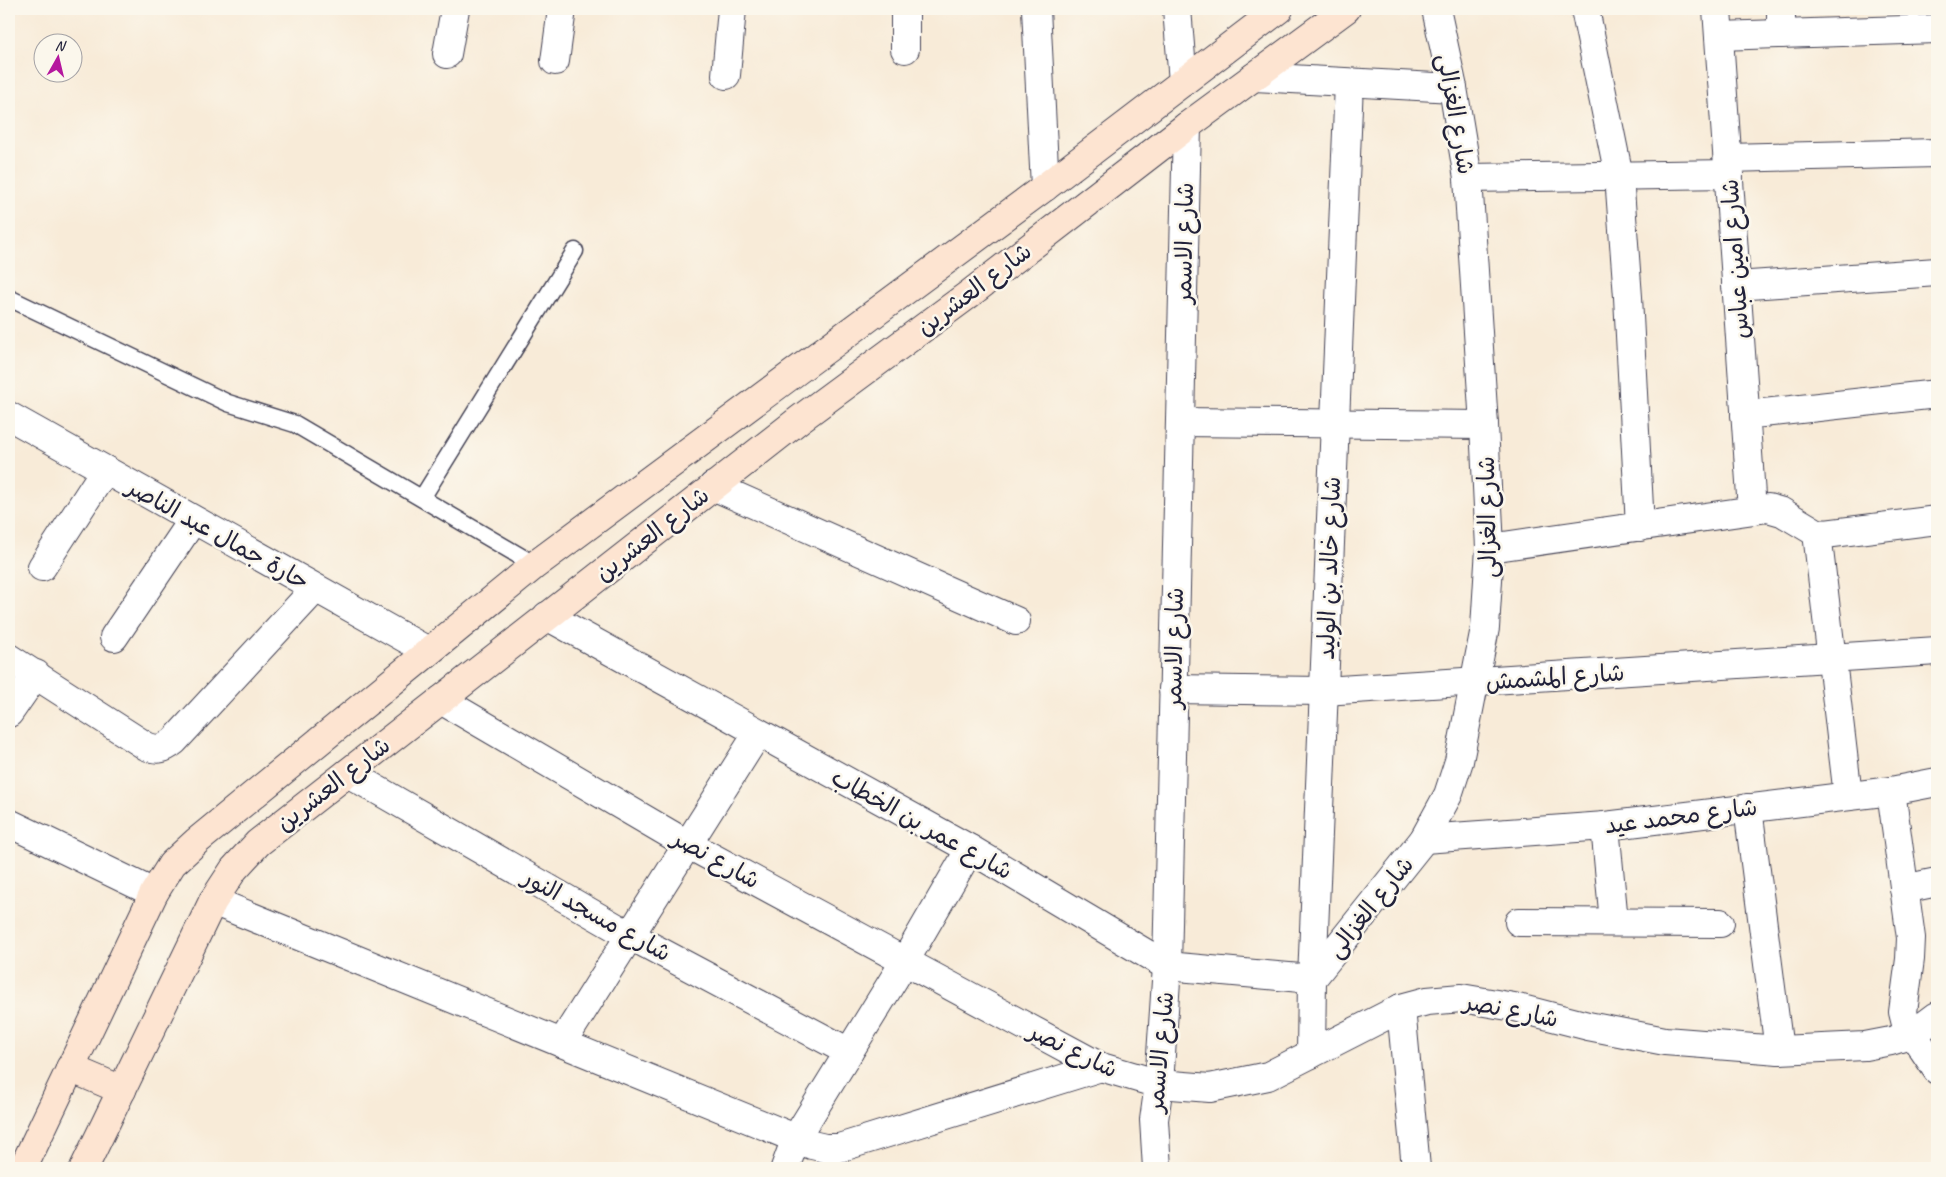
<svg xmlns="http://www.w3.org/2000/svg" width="1946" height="1177" font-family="Caveat,'Playpen Sans Arabic',sans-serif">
  <rect width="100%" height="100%" fill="#fbf7ec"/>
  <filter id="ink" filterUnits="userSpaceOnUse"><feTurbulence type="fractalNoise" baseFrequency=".02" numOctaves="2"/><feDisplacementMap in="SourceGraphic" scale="10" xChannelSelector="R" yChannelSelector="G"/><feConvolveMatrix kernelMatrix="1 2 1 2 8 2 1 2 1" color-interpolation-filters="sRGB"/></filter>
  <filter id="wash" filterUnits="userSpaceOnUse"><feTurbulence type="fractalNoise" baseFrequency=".0096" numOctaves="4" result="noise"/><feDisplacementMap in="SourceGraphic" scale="20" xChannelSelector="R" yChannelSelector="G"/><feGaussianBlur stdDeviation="1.12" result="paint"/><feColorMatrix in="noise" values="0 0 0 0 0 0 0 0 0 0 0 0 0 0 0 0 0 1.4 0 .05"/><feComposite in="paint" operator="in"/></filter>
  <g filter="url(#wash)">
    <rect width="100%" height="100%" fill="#f8ebd8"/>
  </g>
  <g filter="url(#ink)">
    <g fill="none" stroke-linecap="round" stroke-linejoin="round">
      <g stroke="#424053" stroke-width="19">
        <g id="service">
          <polyline points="9,298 228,403 295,424 535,565"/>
          <polyline points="422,498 575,251"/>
        </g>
      </g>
      <g stroke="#424053" stroke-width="30">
        <g id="minor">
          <polyline points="1036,9 1045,187"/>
          <polyline points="1177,9 1183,82"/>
          <polyline points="1585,9 1619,176 1628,297 1640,527"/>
          <polyline points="1717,9 1752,510"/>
          <polyline points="1781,9 1781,34"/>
          <polyline points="1719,36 1937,29"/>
          <polyline points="905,49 905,9"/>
          <polyline points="447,54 455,9"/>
          <polyline points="555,61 562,9"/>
          <polyline points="726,75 732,9"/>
          <polyline points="1254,77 1453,88"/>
          <polyline points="1728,158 1937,153"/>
          <polyline points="1468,178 1729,174"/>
          <polyline points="1736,286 1937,272"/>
          <polyline points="1745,415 1937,394"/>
          <polyline points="9,416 428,651"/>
          <polyline points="1180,422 1484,425"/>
          <polyline points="713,486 1016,621"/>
          <polyline points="1817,533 1848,796"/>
          <polyline points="1490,548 1768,508 1782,512 1817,533 1825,534 1937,520"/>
          <polyline points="42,567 105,470"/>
          <polyline points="547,616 970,849 1167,966 1312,979 1424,839 1448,795 1459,761 1485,628 1490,548 1484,425 1468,178 1453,88 1436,9"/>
          <polyline points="114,637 193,520"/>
          <path d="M9,658L146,746C158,751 164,749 174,741L315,589"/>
          <polyline points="1173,689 1324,691 1937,651"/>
          <polyline points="441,700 687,844 1101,1067 1159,1084 1210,1088 1268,1076 1401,1008 1427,1001 1461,998 1514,1007 1588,1026 1665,1041 1779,1050 1865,1046 1891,1041 1913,1034 1937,1016"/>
          <polyline points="9,713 36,674"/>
          <polyline points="348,773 629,935 849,1052"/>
          <polyline points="1891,791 1911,938 1910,959 1903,1012 1906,1024 1937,1070"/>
          <polyline points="1748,808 1779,1050"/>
          <polyline points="9,823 154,893"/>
          <polyline points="1605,826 1614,922"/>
          <polyline points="1424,839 1605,826 1891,791 1937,782"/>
          <polyline points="1904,889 1937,882"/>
          <polyline points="213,901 812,1145 825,1148 839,1148 1101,1067"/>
          <polyline points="1519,922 1720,923"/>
          <polyline points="1401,1008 1416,1168"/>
          <polyline points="562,1043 758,733"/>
          <polyline points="1311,1054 1312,979 1349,83"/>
          <polyline points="785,1168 796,1138 905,961 970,849"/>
          <polyline points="1157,1168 1154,1120 1159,1084 1167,966 1187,126"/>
        </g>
      </g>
      <g stroke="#424053" stroke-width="30">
        <g id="secondary">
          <polyline points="70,1068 122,1090"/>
          <polyline points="23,1168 154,893 172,864 197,841 535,565 1045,187 1279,9"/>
          <polyline points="84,1168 213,901 234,869 258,843 800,419 968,295 1187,126 1346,9"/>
        </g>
      </g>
      <use href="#service" stroke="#fff" stroke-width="16"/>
      <use href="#minor" stroke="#fff" stroke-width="28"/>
      <use href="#secondary" stroke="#fde4d1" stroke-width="28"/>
    </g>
  </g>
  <g text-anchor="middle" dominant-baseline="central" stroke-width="5" stroke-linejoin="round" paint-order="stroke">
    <g font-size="24" fill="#22223b" stroke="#fbf7ec">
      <text transform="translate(1456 114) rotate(80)">شارع الغزالى</text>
      <text transform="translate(1184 243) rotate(-89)">شارع الاسمر</text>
      <text transform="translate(1735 259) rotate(-94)">شارع امين عباس</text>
      <text transform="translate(974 289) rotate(-37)">شارع العشرين</text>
      <text transform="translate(1487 517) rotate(-91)">شارع الغزالى</text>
      <text transform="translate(218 534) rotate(29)">حارة جمال عبد الناصر</text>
      <text transform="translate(652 534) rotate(-38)">شارع العشرين</text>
      <text transform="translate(1329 568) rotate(-88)">شارع خالد بن الوليد</text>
      <text transform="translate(1174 648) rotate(-89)">شارع الاسمر</text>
      <text transform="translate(1555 677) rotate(-4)">شارع المشمش</text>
      <text transform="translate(333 784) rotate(-38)">شارع العشرين</text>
      <text transform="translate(1681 816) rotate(-7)">شارع محمد عيد</text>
      <text transform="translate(922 824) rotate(29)">شارع عمر بن الخطاب</text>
      <text transform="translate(716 859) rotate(29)">شارع نصر</text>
      <text transform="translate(1370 907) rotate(-51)">شارع الغزالى</text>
      <text transform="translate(597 915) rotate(29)">شارع مسجد النور</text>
      <text transform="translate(1511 1010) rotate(11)">شارع نصر</text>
      <text transform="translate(1073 1050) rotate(26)">شارع نصر</text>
      <text transform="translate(1160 1052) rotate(-85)">شارع الاسمر</text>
    </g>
  </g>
  <rect width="1946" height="1177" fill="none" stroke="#fbf7ec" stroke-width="30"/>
  <g transform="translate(58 58) rotate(8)"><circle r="24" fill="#fbf7ec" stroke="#a4a2a5"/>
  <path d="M0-4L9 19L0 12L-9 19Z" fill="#b5179e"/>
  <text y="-8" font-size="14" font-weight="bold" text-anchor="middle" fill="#22223b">N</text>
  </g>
</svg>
